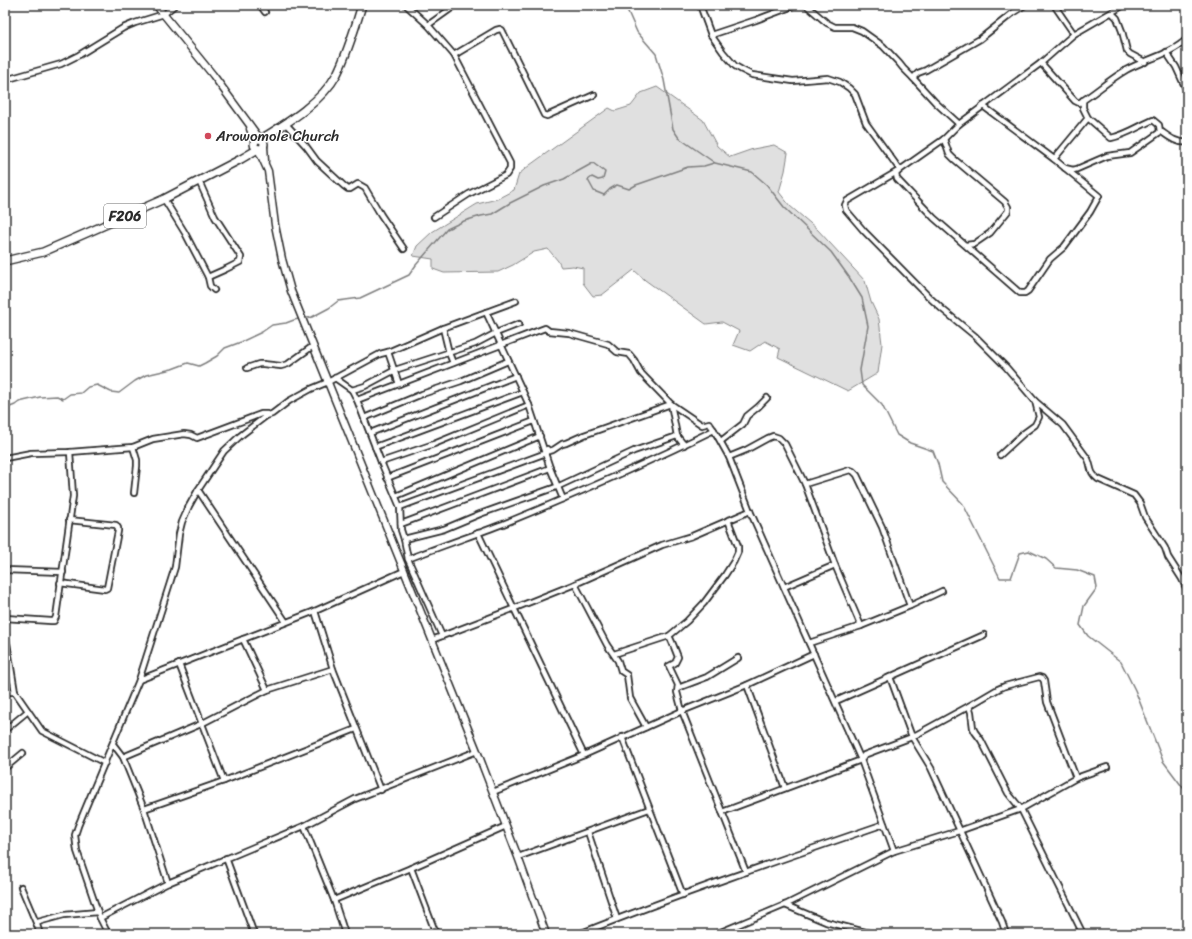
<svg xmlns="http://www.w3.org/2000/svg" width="1192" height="939" font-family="Sriracha,sans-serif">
  <rect width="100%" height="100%" fill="#fff"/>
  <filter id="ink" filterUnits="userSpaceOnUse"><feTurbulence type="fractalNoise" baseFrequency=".025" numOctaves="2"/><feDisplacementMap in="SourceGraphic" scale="8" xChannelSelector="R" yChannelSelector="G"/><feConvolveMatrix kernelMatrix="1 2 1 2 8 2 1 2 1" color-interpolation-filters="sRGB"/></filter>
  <g filter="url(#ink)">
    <polygon fill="#e0e0e0" stroke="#868686" points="657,87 703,120 717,146 730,157 753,149 774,145 788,153 785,171 779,192 790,206 817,229 865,281 871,302 879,319 882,344 878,373 848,391 778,357 780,349 765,341 750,351 733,345 739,331 722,322 706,324 645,280 634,270 602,295 593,296 583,283 583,268 573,266 561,267 558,261 548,249 534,252 513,265 498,272 444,273 433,269 433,259 413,256 417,246 432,232 477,204 497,199 514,190 519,174 530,165 609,108 615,111 631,106 641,93"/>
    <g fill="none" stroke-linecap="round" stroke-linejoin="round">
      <g stroke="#7e7e7e" stroke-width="1.5">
        <polyline points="625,5 637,32 656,54 664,80 673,129 679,138 715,163 752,172 767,185 784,207 831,252 849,277 862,298 868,326 860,370 862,385 882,405 897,435 910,443 933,451 938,464 942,482 963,504 1000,578 1011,578 1020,553 1029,551 1046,559 1056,568 1077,570 1095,577 1097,588 1084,606 1080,625 1088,636 1121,662 1135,690 1163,761 1187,793"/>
        <polyline points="303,319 312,317 329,308 338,301 360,298 409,275 416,265 447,229 464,221 481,216 492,214 510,203 544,186 564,179 593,163 605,172 603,179 598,180 592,177 588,180 594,191 604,195 610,189 617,185 629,189 636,185 688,167 704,166 714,163"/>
        <polyline points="5,403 10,407 15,405 19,402 40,397 57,396 63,399 70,394 81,393 88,387 97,385 111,392 119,393 135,381 146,375 172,369 188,363 199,366 205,363 217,356 225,348 241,342 262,332 272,325 286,323 294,320 299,319"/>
      </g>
      <g stroke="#2b2b2b" stroke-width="8">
        <g id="minor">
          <polyline points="260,5 265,12"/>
          <polyline points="406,5 428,25 454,55 510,163 510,169 506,175 469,194 434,217"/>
          <polyline points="700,5 711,35 723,52 735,66 742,70 752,75 793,81 828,78 840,82 849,88 855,94 866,123 900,170 896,174 897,179 934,218 1020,293 1025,293 1028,291 1050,259 1064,247 1090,212 1099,196 1054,159 983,106"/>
          <polyline points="806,5 827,23 835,27 852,27 862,31 883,46 899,63 903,68 913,78 935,102 959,124"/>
          <polyline points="1054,5 1074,34"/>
          <polyline points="1112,13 1117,18 1122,31 1127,51 1130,54 1145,62"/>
          <polyline points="428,25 456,5"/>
          <polyline points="711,35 756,20 796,5"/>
          <polyline points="1166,52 1176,67 1187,91"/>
          <polyline points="454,55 496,30 500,29 502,30 544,115 547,116 549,115 594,95"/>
          <path d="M1041,63L1075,101L1079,103C1095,93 1109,80 1126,70C1146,59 1170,55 1187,39"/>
          <polyline points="913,78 918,73 926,70 980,39 1014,12 1025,5"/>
          <polyline points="5,80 61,64 79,55 123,28 135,23 164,14 175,5"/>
          <polyline points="1083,100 1083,108 1088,118"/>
          <polyline points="286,124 306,146 317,161 344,186 348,189 350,189 358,184 365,188 381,215 404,249"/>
          <polyline points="944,139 949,154 954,159 1005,202 1008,207 1008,211 990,233 974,244 966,245"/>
          <path d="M1054,159L1088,118L1111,138C1126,135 1139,126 1153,120L1159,125L1160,132"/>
          <path d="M1065,168L1073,170L1077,169L1107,156L1130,153L1160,132H1162C1169,137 1178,144 1187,142"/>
          <polyline points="199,181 215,217 241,257 240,262 226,269 208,277"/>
          <polyline points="164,199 185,233 208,277 210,286 214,290"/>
          <polyline points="486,312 529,405 550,468 563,499"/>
          <polyline points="443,328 449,353 453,363"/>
          <polyline points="388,352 399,384"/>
          <polyline points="247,368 259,364 263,364 281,366 288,364 313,346"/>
          <polyline points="335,378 352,390 357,400 381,462 400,507 401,530 404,539 408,559 442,636"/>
          <polyline points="352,390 365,386 395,370 475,344 496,333 519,324"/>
          <polyline points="357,400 545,328 549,331 569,333 608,344 617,352 629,354 634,360 641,373 671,404 677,436 684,445"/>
          <path d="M1035,401L1063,425L1088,459C1092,468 1089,472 1098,479L1134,495L1140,503L1145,517L1165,548L1168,557L1182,579L1187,590"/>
          <polyline points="364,418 422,394 461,381 508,361"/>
          <polyline points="370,433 516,376"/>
          <polyline points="721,441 743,424 747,416 758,407 767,398"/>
          <polyline points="133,447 137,460 137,466 134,493"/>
          <polyline points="375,447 523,392"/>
          <polyline points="1000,455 1024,433 1035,425 1039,417 1035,401 1006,367 975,336 942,309 929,297 864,231 846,210 845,205 847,201 900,170 944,139 959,124 1041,63 1074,34 1124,5"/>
          <polyline points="729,457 746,450 768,438 773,436 779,438 785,444 805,484 835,565 861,626"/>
          <polyline points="5,458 31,453 70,452 133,447 153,439 184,434 191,435 197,438 261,414 267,414"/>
          <polyline points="381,462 434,444 529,405"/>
          <polyline points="387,478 534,421"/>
          <polyline points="805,484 850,470 853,471 857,475 882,527 910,606"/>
          <polyline points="198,490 286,622"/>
          <polyline points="396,496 540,436"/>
          <polyline points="400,507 546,453 547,449 549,451 553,450 562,444 566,443 584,435 671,404 702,425 709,423 714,430 729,457 750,511 861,760 894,851"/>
          <polyline points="401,524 550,468"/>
          <polyline points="478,533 584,755"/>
          <polyline points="404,539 444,529 480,514 559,486 634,451 677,436"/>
          <path d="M408,559C439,547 471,536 503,524C574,495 645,464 714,430"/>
          <polyline points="5,570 63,572"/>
          <polyline points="60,583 105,589 107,588 118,531 118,528 116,525 69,520"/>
          <polyline points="575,584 607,645 618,661 621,671 627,675 630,698 646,727"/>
          <polyline points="784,587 835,565"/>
          <polyline points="315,611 333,669 381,790"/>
          <polyline points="5,618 51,621 54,621 56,617 73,496 70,452"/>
          <polyline points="5,631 15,692"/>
          <path d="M669,636C673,643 675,650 678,657L675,663L669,666L678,685L677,692L682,711L746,872"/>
          <polyline points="243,639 267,690"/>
          <polyline points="432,640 442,636 515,608 575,584 662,545 692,536 750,511"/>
          <polyline points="809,643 861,626 910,606 942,591"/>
          <polyline points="614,654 669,636 687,621 704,603 725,575 734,561 738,552 738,546 728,520"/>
          <polyline points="179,664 224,781"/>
          <polyline points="890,677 912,737 931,768 1002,922 1006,934"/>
          <polyline points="139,680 169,586 175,567 179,534 182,522 189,506 198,490 224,451 240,436 266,416 272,414 289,401 311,389 328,382 380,354 388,352 443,328 516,301"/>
          <polyline points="747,685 785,788"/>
          <polyline points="678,688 707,677 738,658"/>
          <polyline points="5,694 9,692 15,692 42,731 105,763"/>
          <polyline points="836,701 984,635"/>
          <polyline points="969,706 971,712 973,728 975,732 981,740 1008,793 1021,809 1083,934"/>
          <polyline points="5,730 28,711"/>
          <polyline points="622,737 683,895"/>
          <polyline points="113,744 123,757 144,809 168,883"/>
          <polyline points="123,757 201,724 267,690 333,669"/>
          <polyline points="5,768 23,753"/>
          <polyline points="493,792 584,755 682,711 747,685 814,654"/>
          <polyline points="144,809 224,781 356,729"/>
          <polyline points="722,812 861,760 864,755 912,737 969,706 998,689 1005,686 1039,677 1042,678 1044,681 1047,702 1076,778"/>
          <polyline points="304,826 334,900 345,934"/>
          <polyline points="588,832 617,919"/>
          <polyline points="518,857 649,809"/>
          <polyline points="226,858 254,934"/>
          <polyline points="411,868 436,934"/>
          <polyline points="21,887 37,925"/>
          <polyline points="334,900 411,868 506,826"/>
          <polyline points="785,905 826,922 873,934"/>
          <polyline points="100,918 168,883 304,826 355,799 477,751"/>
          <polyline points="40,934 37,925 38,922 64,915 98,912"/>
          <polyline points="108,934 100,918 77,851 75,835 78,826 139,680 315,611 404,571"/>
          <path d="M579,934C680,894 782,859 884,824"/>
          <polyline points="716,934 785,905 894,851 959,831 1021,809 1076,778 1107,767"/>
        </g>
      </g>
      <g stroke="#2b2b2b" stroke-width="9">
        <g id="secondary">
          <polyline points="156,5 213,75 260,139"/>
          <polyline points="250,129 255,142"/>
          <polyline points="264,146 265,161"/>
          <polyline points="258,149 268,171 275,225 282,259 291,291 477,751 518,857 546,934"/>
        </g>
      </g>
      <g stroke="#2b2b2b" stroke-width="10">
        <g id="primary">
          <path d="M261,139C287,123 322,102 337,74C348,52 355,28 362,5"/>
          <circle cx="259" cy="144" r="5"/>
          <polyline points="5,261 43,252 73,239 164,199 241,159 258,149"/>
        </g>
      </g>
      <use href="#minor" stroke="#fff" stroke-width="4.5"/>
      <use href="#secondary" stroke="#fff" stroke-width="6"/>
      <use href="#primary" stroke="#fff" stroke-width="7"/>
    </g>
  </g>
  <circle fill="#d1495b" stroke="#fff" stroke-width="1.5" cx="208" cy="136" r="4"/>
  <g text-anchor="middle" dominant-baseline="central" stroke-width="3" stroke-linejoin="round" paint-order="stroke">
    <rect fill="#fff" stroke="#6b6b6b" stroke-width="1" x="104" y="204" width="42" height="24" rx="3"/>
    <g font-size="14" font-weight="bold" fill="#2b2b2b">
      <text x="125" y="216">F206</text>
    </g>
    <g font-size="15" fill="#2b2b2b" stroke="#fff" text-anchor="start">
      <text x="216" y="136">Arowomole Church</text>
    </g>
  </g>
  <rect width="1192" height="939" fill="none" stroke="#fff" stroke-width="20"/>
  <rect x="10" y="10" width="1172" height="919" fill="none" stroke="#2b2b2b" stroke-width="1.5" filter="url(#ink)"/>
</svg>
